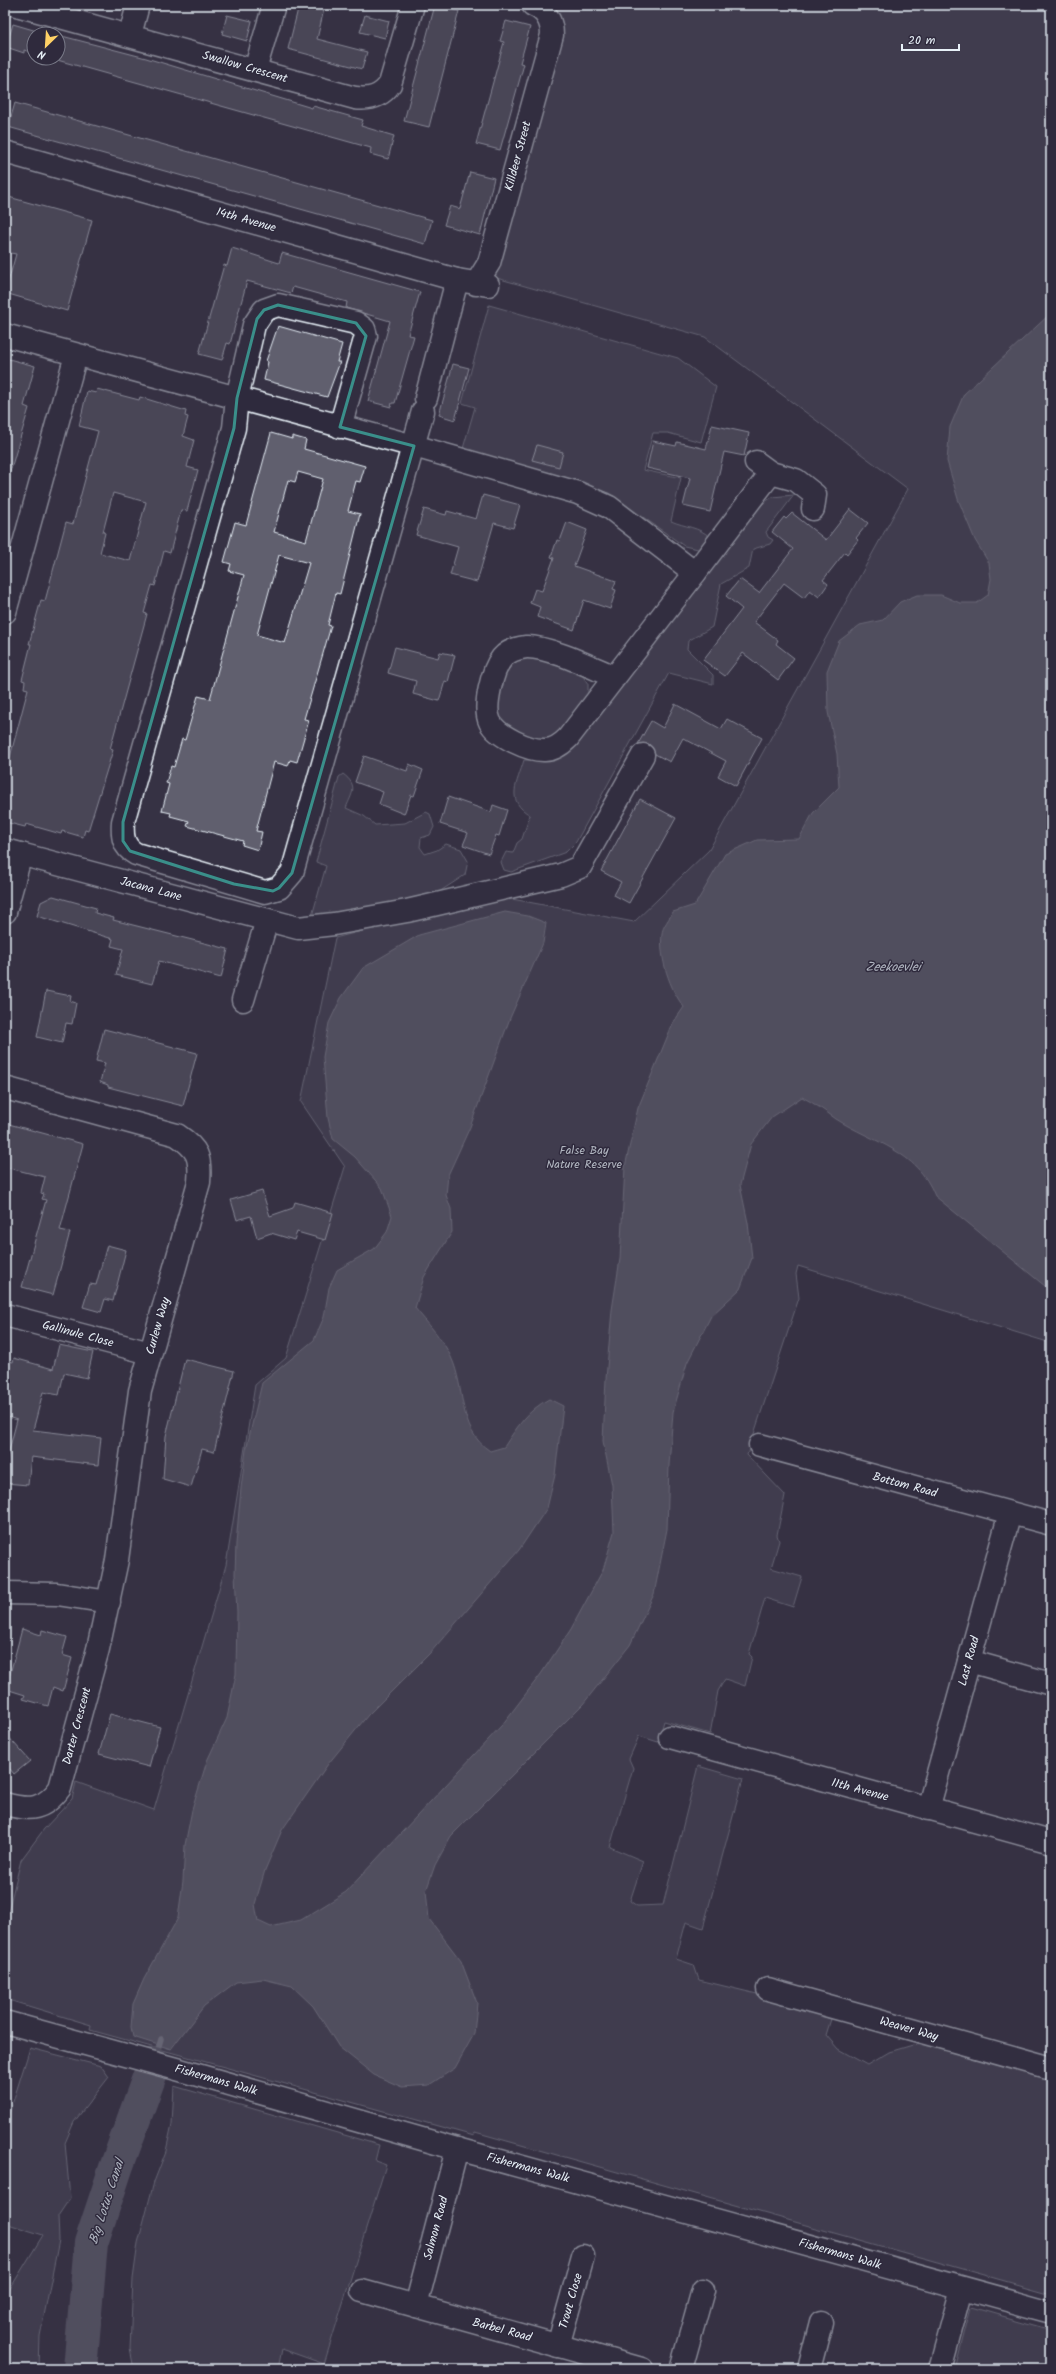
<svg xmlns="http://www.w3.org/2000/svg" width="1056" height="2374" font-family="Kalam,sans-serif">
  <rect width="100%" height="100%" fill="#363244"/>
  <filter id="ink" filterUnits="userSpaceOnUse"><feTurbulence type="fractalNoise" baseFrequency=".025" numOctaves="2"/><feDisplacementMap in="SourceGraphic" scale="8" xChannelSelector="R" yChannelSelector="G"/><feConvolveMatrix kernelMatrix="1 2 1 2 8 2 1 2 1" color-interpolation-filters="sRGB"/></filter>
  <g filter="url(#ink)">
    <g fill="#4d4b5c" stroke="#9a9eaa">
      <polygon points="552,5 1051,5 1051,1343 798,1266 796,1274 799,1298 747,1455 785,1495 777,1535 779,1541 771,1568 802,1577 793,1607 765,1598 749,1654 752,1657 745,1686 725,1679 718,1691 710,1734 664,1721 658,1742 639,1736 629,1759 633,1768 610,1847 643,1861 630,1901 637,1906 663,1905 698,1766 743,1779 703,1928 686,1922 676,1959 694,1965 699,1980 757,1994 831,2019 826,2035 838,2049 867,2065 889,2052 923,2042 1051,2078 1051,2294 475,2132 474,2136 90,2030 91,2025 5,1999 5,1924 21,1860 44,1829 72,1799 76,1782 154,1810 226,1565 255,1385 286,1358 345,1167 301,1102 335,938 496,896 634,922 709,850 908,489 705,337 493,277 562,27 561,18"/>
      <path d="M489,305L678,358L716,387L701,442L668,433H653L643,470L681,478L671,521C685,527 699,527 710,537L706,546L698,549L684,546L609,493L462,452L475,407L462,403Z"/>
      <path d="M794,495L766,532L768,537L773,540L770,544L753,549L749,568L721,584L712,627L688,641L687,649L713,675V684L669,673L576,842L566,852L511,872L504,870L501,862L506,852L513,853L517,843L522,839L530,815C505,800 517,784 524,760H551L749,514L772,497Z"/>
      <polygon points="526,653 581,673 588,684 588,697 561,734 549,740 536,740 504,727 500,722 496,703 509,663"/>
      <path d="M343,774C359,786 352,793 346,808L364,816L375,825L405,823L426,812L430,814L434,827L430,835L421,838L420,847L425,854L437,850L446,844L461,849L468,861L465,875L422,903L312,916L326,866L316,862L339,777Z"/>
      <polygon points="30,2048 101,2066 109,2077 74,2122 65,2143 70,2198 58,2216 59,2240 40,2336 39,2369 5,2369 5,2297 43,2235 5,2223 5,2127"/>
      <polygon points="174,2086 379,2145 375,2161 386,2165 324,2364 282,2349 278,2369 134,2369 130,2349 133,2279 138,2243 154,2182 166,2151 172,2124"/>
      <polygon points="971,2307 1051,2330 1051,2369 955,2369"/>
    </g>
    <path fill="#70717f" stroke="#a0a4af" d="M1051,313V1291L935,1196C917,1150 874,1143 836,1119C825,1111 814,1103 802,1097L772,1117L751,1144L740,1185L748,1223L752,1258L740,1289L711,1316L687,1363L673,1412L669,1465L667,1529L654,1594L630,1645L583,1704L451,1836L435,1865L426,1891L429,1919L461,1961L477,2003L474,2034L455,2068L429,2085L402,2087L374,2075L339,2047L313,2006L292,1986L263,1979L236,1982L204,2006L171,2049L133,2037L131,2027L133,2004L144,1979L178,1918L183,1881L185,1845L192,1810L207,1761L227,1718L236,1674L237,1612L235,1574L236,1544L241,1488L246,1450L262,1383L314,1340L324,1317L329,1288L337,1270L374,1249L387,1232L392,1216L382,1188L355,1157L333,1139L328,1118L323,1057L329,1023L341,998L363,968L419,935L505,912L528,916L546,923L543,943L510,1018L470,1127L448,1175L446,1195L451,1209L452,1232L424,1277L415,1308C427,1323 443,1339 451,1357C466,1389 457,1429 490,1451L504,1447C517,1427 528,1410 549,1399L563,1406L555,1475L547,1508L519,1550L430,1653L368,1715L328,1764L282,1830L265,1870L255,1904L258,1921L271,1927L301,1920L346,1892L502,1725L541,1674L571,1629L603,1570L614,1532L612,1485L603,1441L606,1379L612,1310L620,1259L625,1167L638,1108L673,1023L684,1007C670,990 659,957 662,934C662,927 670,918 673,912L695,905L725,854L757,840L799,839L813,813L839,787L837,754L828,712L827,671L839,641L860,625L883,620L900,602L917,595H941L960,603H977L988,595L991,579L989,563L975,540L958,499L947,461L950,427L964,394Z"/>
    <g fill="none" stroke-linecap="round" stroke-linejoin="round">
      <polyline stroke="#a0a4af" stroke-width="5.5" points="155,2059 161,2039"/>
      <polyline stroke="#70717f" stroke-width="34" points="80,2369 91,2243 116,2168 154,2064"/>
    </g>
    <g fill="#605e6e" stroke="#e8f1f8" fill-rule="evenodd">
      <polygon points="299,5 325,5 317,39 367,52 362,69 288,49"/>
      <polygon points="435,5 459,11 429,127 404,121"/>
      <polygon points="227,15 252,21 247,41 222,34"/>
      <polygon points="365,15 389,21 385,38 360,32"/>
      <polygon points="506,21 530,27 520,63 524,64 500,150 476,144 504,42 500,41"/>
      <polygon points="13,24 47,34 48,32 55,34 34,34 34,53 24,50 24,53 6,47"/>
      <polygon points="58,35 146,58 312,108 313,106 363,120 361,126 394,136 388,159 370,154 371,148 50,58 58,58"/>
      <polygon points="15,103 432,220 425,244 8,127"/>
      <polygon points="470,172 494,178 480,235 444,225 450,206 460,209"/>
      <polygon points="5,196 92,220 67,311 5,293 16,254 5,252"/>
      <polygon points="232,248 279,263 282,253 420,292 408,335 414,336 395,403 392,403 391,407 368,401 390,321 346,308 347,302 293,287 291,293 247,281 230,344 227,343 222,360 199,354 224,265 227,266"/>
      <polygon points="278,326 342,344 337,362 340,362 327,397 264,380 268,362 266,361"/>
      <polygon points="5,358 35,366 24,406 29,408 10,472 5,471"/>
      <polygon points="453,364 469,368 455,420 439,415"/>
      <path d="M97,389L139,400L140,397L186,411L185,416L188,417L183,436L194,440L187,467L198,470L187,511L181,510L170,553L164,551L155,586L152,585L144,613L147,614L110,749L113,750L88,831L85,830L83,837L62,831L61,834L26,824L25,827L5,822V756L10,757L28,689L24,688L25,681L22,680L31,644H29L41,600L45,601L66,522L73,524L98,431L79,426L87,391L96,393ZM113,493L146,502L130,561L100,553L105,533L103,532Z"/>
      <polygon points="712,425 749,433 744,456 724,452 710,512 683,506 690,478 647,468 653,441 676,446 677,442 706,449"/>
      <path d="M271,433L292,439V436L306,440L304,449L365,466L360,482L356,481L348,511L360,514L340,594L336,593L328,625L331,626L304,719L309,720L297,762L290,760L288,766L274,762L256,831L262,832L258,850L242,845L243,841L187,826L189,821L170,816L171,813L162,811L169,784L166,783L171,766L174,767L182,739L185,740L198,696L210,699L244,575L229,571L231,564L224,562L235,522L246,525ZM298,472L323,479L306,541L274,532L288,480L295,482ZM279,555L309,563L285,643L257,635Z"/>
      <polygon points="537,445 563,452 559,467 532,460"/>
      <polygon points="483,495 520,505 513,528 494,523 477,582 450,575 458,547 416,535 424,509 446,515 447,511 476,519"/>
      <polygon points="850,509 868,523 856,538 858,540 847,554 845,552 823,580 828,584 819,597 810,590 804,598 784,583 754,622 778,640 776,644 794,658 778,680 743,653 725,676 703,660 742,609 726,596 740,579 759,593 793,549 772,532 784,517 786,519 792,513 826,540"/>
      <polygon points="567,522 587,530 574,566 616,581 613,589 616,590 610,609 584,600 574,630 537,617 540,607 530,603 535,589 542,591 554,558 551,557 557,540 560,541"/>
      <polygon points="395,647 438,658 440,652 455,655 448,682 445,681 439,701 413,694 416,681 388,673"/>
      <polygon points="675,704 721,729 727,719 762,738 736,786 718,776 726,761 683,738 670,762 655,754 649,744 638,744 651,721 663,728"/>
      <polygon points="364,756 407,771 409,764 423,770 414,796 411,795 404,814 379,804 383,792 355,782"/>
      <polygon points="448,797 491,812 493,805 507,810 499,836 496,835 489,854 463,845 468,833 440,824"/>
      <polygon points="640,799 676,818 629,903 614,895 621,882 601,871"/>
      <polygon points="53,896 96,908 95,913 114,918 113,920 228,949 221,978 159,961 152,984 116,975 123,949 111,946 113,939 37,916 41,902"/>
      <polygon points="46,991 71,996 70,1001 76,1003 72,1024 66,1023 62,1043 37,1037"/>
      <polygon points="104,1029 197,1053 183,1106 108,1087 108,1085 100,1082 105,1063 96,1061"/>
      <polygon points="5,1123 83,1144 60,1230 70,1232 53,1295 22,1287 46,1200 42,1199 44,1194 41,1193 45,1177 5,1167"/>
      <polygon points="262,1191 270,1216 293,1208 295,1202 333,1213 325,1240 297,1232 294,1240 271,1233 257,1238 251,1216 237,1220 231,1200"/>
      <polygon points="107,1245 126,1250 113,1301 105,1299 101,1312 83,1307 90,1284 96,1285"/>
      <polygon points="59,1345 93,1352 87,1378 64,1373 59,1395 43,1392 33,1430 101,1438 98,1465 31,1457 28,1485 5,1483 5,1466 17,1420 5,1416 5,1360 13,1362 14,1358 53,1369"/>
      <polygon points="185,1359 234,1371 214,1452 202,1449 191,1487 163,1479 166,1436"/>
      <polygon points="22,1629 41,1635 42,1630 67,1637 62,1655 72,1658 63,1691 53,1687 48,1706 23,1699 25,1695 6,1689"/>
      <polygon points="110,1714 160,1727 149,1767 99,1754"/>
      <polygon points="5,1733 30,1761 14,1774 5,1763"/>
    </g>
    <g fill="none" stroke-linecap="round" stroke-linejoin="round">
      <g stroke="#e8f1f8" stroke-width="25">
        <g id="minor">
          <path d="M16,5L355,98C370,100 381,97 390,84L413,5"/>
          <polyline points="130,35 138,5"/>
          <polyline points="255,70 274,5"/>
          <polyline points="5,152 457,280 488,285"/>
          <path d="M476,284L489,263L552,35C552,22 546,10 533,5"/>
          <path d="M5,335L414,446L578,493L609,507L695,573L568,738C562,744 554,750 545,750C529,751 497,736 490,722C483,708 492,670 502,658C508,651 517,648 526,647C548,646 593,668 615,677"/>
          <polyline points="426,398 457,280"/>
          <path d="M340,427L366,336L364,329L356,323L278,305L264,310L254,325L237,398L234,428L123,822C122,836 123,847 136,854L265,892L279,888L292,873L423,411"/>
          <polyline points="756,462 771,473"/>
          <polyline points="695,573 771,473 796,480 815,495 813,509"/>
          <polyline points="5,612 76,355"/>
          <polyline points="5,850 298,928 334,924 407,911 561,875 580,867 643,755"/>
          <polyline points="5,912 21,854"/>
          <polyline points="243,1000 267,920"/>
          <path d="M5,1088L177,1135C198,1149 201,1157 199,1182L140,1391L117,1560L98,1649L60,1788C44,1810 30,1811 5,1804"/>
          <polyline points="5,1315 150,1353"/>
          <polyline points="760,1445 1051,1524"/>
          <polyline points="5,1593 57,1594 109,1602"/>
          <polyline points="969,1661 1051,1684"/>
          <polyline points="670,1737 1051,1842"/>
          <polyline points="928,1809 1010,1513"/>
          <polyline points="768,1989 1051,2068"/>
          <polyline points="5,2022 180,2070 457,2149 1051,2312"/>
          <polyline points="362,2291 642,2369"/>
          <polyline points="416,2306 457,2149"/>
          <polyline points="558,2346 583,2256"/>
          <polyline points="681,2369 703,2290"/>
          <polyline points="809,2369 821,2323"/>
          <polyline points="940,2369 962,2288"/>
        </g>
      </g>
      <use href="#minor" stroke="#2f2a3d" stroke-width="22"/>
    </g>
  </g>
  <path d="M0 0H1056V2374H0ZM278,305L356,323L366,336L340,427L414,446L292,873L279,888L273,891L234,884L130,851L123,841V822L234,428L237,398L257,319L264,310Z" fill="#363244" fill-opacity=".55" fill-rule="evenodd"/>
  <path fill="none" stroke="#3a8f8a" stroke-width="3" stroke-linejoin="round" d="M278,305L356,323L366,336L340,427L414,446L292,873L279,888L273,891L234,884L130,851L123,841V822L234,428L237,398L257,319L264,310Z"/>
  <g text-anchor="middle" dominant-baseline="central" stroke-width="3" stroke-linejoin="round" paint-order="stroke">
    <g font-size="12" fill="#e8f1f8" stroke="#2f2a3d">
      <text transform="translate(245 67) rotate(16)">Swallow Crescent</text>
      <text transform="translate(518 156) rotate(-75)">Killdeer Street</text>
      <text transform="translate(246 220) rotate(16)">14th Avenue</text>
      <text transform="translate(151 889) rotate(15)">Jacana Lane</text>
      <text transform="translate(158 1326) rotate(-74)">Curlew Way</text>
      <text transform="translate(78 1334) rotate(15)">Gallinule Close</text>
      <text transform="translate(905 1485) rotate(15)">Bottom Road</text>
      <text transform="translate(969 1661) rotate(-75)">Last Road</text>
      <text transform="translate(77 1726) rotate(-75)">Darter Crescent</text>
      <text transform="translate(860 1790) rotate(15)">11th Avenue</text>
      <text transform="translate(909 2029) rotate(16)">Weaver Way</text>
      <text transform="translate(216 2080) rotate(16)">Fishermans Walk</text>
      <text transform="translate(528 2168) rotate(15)">Fishermans Walk</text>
      <text transform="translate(436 2228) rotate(-75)">Salmon Road</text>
      <text transform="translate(840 2254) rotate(16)">Fishermans Walk</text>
      <text transform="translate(571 2301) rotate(-74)">Trout Close</text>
      <text transform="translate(502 2330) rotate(15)">Barbel Road</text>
    </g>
    <g font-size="12" fill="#b2b7c1" stroke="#2f2a3d">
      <text x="584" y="1150">False Bay<tspan x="584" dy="14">Nature Reserve</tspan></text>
    </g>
    <g font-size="13" font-style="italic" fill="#b2b7c2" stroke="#2f2a3d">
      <text x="893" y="967">Zeekoevlei</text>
      <text transform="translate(107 2202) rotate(-72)">Big Lotus Canal</text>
    </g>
  </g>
  <rect width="1056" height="2374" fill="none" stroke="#2f2a3d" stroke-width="20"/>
  <rect x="10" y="10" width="1036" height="2354" fill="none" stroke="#e8f1f8" stroke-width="1.5" filter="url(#ink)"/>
  <g transform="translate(46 46) rotate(205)"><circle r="19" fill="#2f2a3d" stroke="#797a88"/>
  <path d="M0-3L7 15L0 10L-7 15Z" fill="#ffd166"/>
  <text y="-6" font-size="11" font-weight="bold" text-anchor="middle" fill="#e8f1f8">N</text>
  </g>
  <path d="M902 44v6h57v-6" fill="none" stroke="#e8f1f8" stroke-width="2"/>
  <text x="908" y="44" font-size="12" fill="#e8f1f8" stroke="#2f2a3d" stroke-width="3" paint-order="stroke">20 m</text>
</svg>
